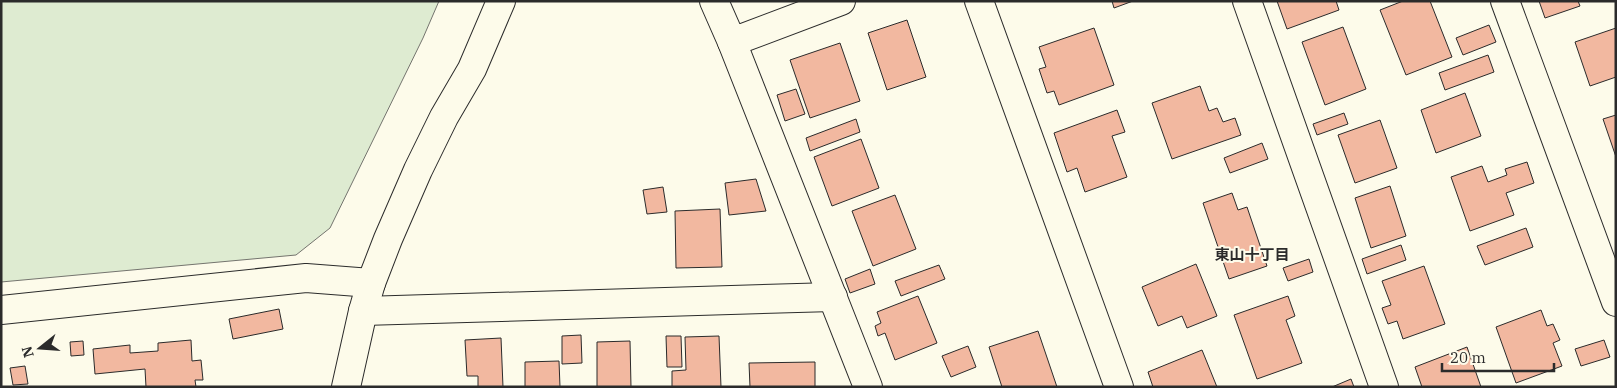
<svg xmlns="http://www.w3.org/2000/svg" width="1617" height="388" font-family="'IBM Plex Serif','Noto Sans JP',serif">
  <rect width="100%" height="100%" fill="#fdfbea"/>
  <polygon fill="#deebd1" stroke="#74746e" points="1,1 439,1 423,38 330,228 296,255 1,282"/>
  <g fill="#f2b8a0" stroke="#2b2b2b">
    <polygon points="1112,1 1133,1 1114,8"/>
    <polygon points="1277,1 1336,1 1339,10 1287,29"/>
    <polygon points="1403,1 1430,1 1452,57 1406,75 1380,10"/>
    <polygon points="1539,1 1578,1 1580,6 1545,18"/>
    <polygon points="907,20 926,77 887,90 868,33"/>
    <polygon points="1489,25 1496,42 1463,55 1456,38"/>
    <polygon points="1343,27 1366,89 1325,105 1302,42"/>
    <polygon points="1094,28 1114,85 1059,105 1054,91 1047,93 1039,69 1046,67 1039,47"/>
    <polygon points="1616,28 1616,77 1590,86 1575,42"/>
    <polygon points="840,43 860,101 810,118 790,60"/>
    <polygon points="1488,55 1494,72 1445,90 1439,73"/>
    <polygon points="1200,86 1209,111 1217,108 1223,122 1235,118 1241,135 1172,159 1152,103"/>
    <polygon points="796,89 805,114 785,121 777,95"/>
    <polygon points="1465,93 1481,136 1436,153 1421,110"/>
    <polygon points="1117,110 1125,132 1112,136 1127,177 1085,192 1077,168 1067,172 1054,133"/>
    <polygon points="1344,113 1348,124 1317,135 1313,124"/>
    <polygon points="1616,115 1616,157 1603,119"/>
    <polygon points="856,119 860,132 810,151 806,138"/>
    <polygon points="1380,120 1397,168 1355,183 1338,135"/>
    <polygon points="861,139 879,188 832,206 814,157"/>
    <polygon points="1262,143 1268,159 1230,173 1224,158"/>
    <polygon points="1527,162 1534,183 1506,193 1514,215 1470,231 1451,177 1482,166 1488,182 1507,175 1505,169"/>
    <polygon points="756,179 766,211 729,215 725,183"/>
    <polygon points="1390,186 1406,236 1371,248 1355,198"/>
    <polygon points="663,187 667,212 647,214 643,190"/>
    <polygon points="1232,193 1238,210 1247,207 1267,266 1229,279 1203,203"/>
    <polygon points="895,195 916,249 873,266 852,211"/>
    <polygon points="720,209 722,267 676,268 675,211"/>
    <polygon points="1526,228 1533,247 1485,265 1477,246"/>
    <polygon points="1401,245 1406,260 1367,274 1362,259"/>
    <polygon points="1309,259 1313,272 1288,281 1283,268"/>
    <polygon points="1196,264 1217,316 1187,328 1182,316 1158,326 1142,287"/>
    <polygon points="939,265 945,279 901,296 895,281"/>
    <polygon points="1424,266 1445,324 1403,339 1397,321 1388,324 1382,308 1391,305 1382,281"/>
    <polygon points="870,269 875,284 850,293 845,279"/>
    <polygon points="918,296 937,343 895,360 885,333 878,336 875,326 881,323 877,312"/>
    <polygon points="1288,296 1295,316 1286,320 1302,363 1257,379 1234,315"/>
    <polygon points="279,309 283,329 233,339 229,319"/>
    <polygon points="1541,310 1547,326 1553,324 1560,340 1553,343 1562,366 1516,383 1496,327"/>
    <polygon points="1038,331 1057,387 1002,387 989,347"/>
    <polygon points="581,335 582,363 562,364 562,336"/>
    <polygon points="666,336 681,336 682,367 667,367"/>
    <polygon points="719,336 721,387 672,387 672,371 686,370 685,337"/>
    <polygon points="501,338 503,387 478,387 478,376 467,376 465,340"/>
    <polygon points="191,340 192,361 201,360 203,380 195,380 196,387 146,387 145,369 95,374 93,349 130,345 130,353 158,351 158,343"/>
    <polygon points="1604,340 1610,357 1581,366 1575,349"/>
    <polygon points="83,341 84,355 71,356 70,342"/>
    <polygon points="630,341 631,387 597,387 597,342"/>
    <polygon points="968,346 976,367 951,377 942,356"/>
    <polygon points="1467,347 1481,387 1422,387 1415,367"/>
    <polygon points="1202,350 1217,387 1153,387 1148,372"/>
    <polygon points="559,361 560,387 525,387 525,362"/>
    <polygon points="815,362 815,387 750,387 749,363"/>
    <polygon points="25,366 28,384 13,385 10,368"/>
    <polygon points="1351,379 1354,387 1332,387"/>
  </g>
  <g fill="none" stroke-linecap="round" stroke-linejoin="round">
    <g stroke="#2b2b2b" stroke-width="30">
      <g id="street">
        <polyline points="714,1 732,42 841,1"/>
        <polyline points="979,1 1119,387"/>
        <polyline points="1247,1 1384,387"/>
        <polyline points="1505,1 1616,302"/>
        <polyline points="732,42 868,387"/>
        <polyline points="1,310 306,278 371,283"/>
        <polyline points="363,311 833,297"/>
      </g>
    </g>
    <g stroke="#2b2b2b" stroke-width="30">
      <polyline id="secondary" points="346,387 363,311 371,283 388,239 418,170 444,117 472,69 501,1"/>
    </g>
    <use href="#street" stroke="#fdfbea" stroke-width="28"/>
    <use href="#secondary" stroke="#fdfbea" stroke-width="28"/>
  </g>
  <g text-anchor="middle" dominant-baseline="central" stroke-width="4" stroke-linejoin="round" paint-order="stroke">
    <g font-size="15" font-weight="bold" fill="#2b2b2b" stroke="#fdfbea">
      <text x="1252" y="254">東山十丁目</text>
    </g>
  </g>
  <rect width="1617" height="388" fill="none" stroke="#2b2b2b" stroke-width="5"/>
  <g transform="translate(40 348) rotate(253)" stroke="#fdfbea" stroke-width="4" paint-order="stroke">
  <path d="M0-4L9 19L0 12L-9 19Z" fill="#2b2b2b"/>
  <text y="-8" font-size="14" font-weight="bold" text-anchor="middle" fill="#2b2b2b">N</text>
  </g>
  <path d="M1442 363v8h112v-8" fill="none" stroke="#2b2b2b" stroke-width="2.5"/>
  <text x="1450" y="363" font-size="15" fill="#2b2b2b" stroke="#fdfbea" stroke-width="4" paint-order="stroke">20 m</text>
</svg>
